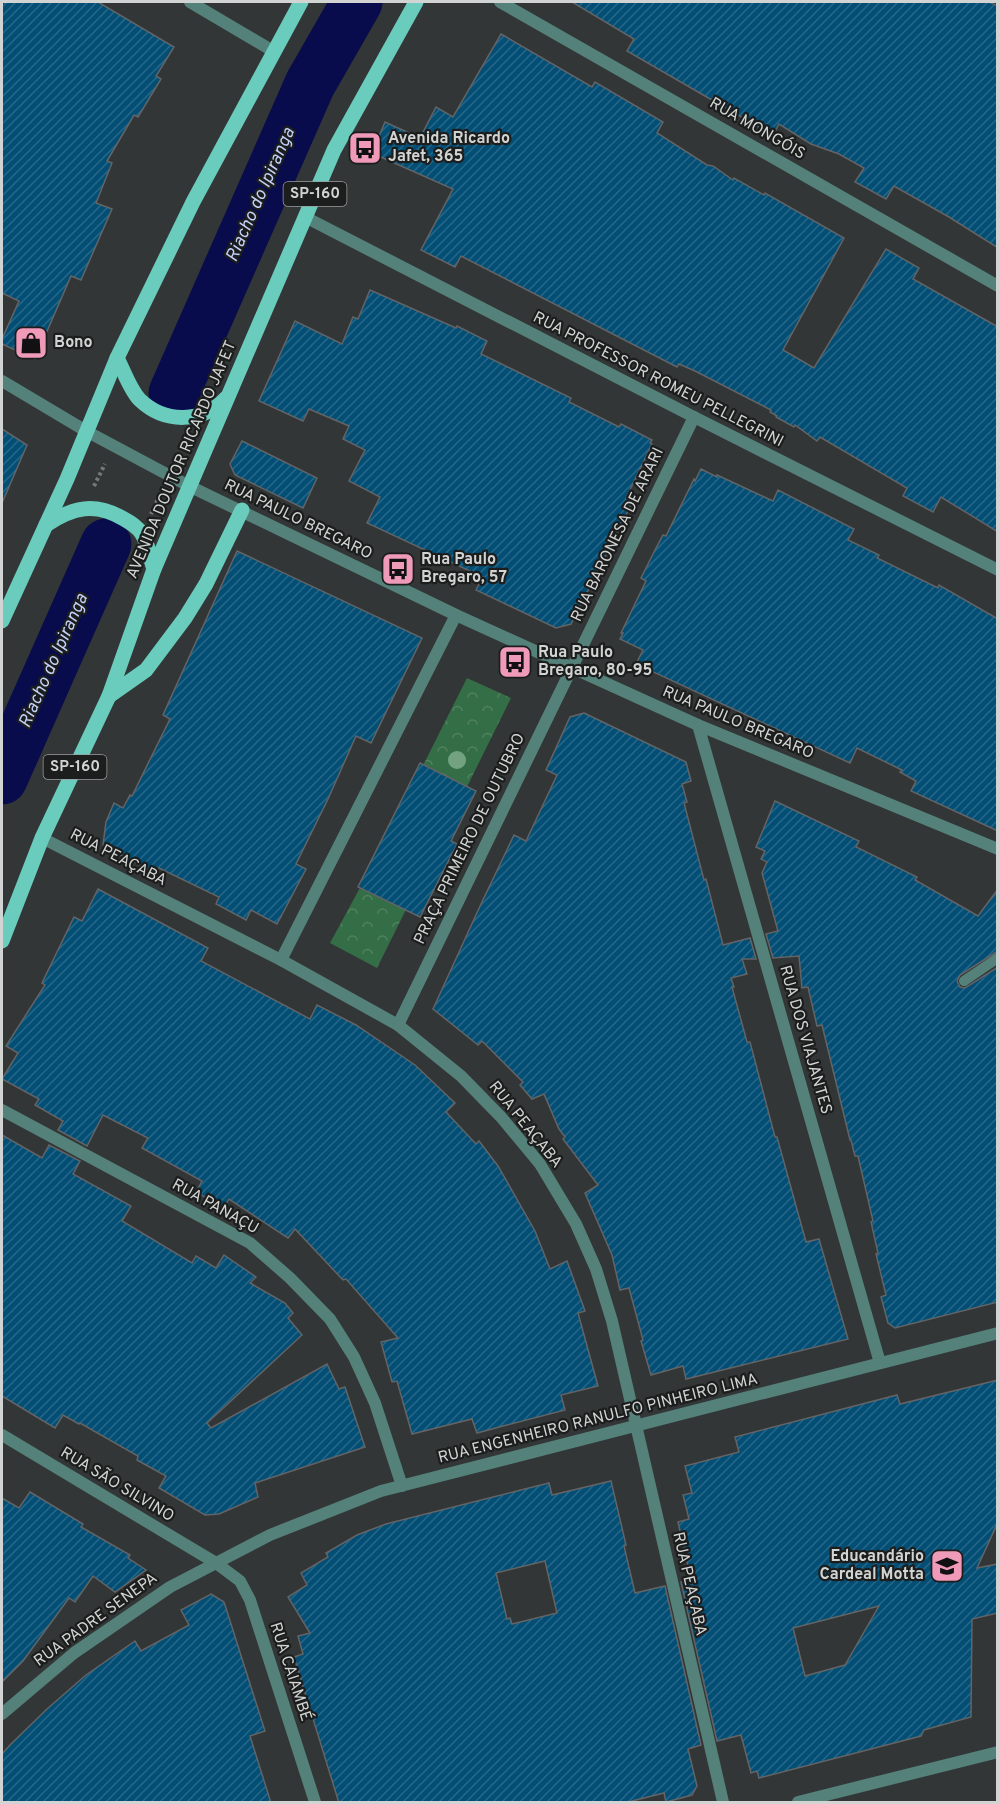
<svg xmlns="http://www.w3.org/2000/svg" width="999" height="1804" font-family="Overpass,sans-serif">
  <defs>
    <pattern id="park-crowns" width="20" height="18" patternUnits="userSpaceOnUse" patternTransform="scale(1.5)"><rect width="20" height="18" fill="#346e46"/><path d="M2 6a3 3 0 1 1 6 0M12 15a3 3 0 1 1 6 0" fill="none" stroke="#508260"/></pattern>
    <pattern id="building-hatch" width="6" height="6" patternUnits="userSpaceOnUse" patternTransform="scale(1.5)"><rect width="6" height="6" fill="#034e75"/><path d="M-1 1l2-2M0 6l6-6M5 7l2-2" fill="none" stroke="#276788"/></pattern>
  </defs>
  <rect width="100%" height="100%" fill="#333636"/>
  <polygon fill="url(#park-crowns)" points="467,678 511,698 377,968 330,943 380,851"/>
  <g fill="none" stroke-linecap="round" stroke-linejoin="round">
    <g stroke="#080c4d" stroke-width="51">
      <polyline points="174,393 310,84 357,2"/>
      <polyline points="2,779 106,544"/>
    </g>
  </g>
  <g fill="url(#building-hatch)" stroke="#626466" stroke-width="1.5" fill-rule="evenodd">
    <polygon points="2,2 98,2 174,47 156,76 161,79 138,117 134,115 107,161 112,163 96,203 112,209 81,280 71,276 35,359 2,344 2,339 19,301 2,293"/>
    <polygon points="572,2 989,2 998,6 998,248 949,217 894,186 886,199 855,182 864,168 839,154 811,144 779,124 773,135 705,96 627,51 634,39"/>
    <polygon points="501,34 592,87 595,82 663,122 657,133 707,165 713,166 733,180 734,178 764,195 765,193 844,238 783,350 814,368 886,249 919,268 913,279 998,327 998,532 941,497 933,512 903,496 907,488 820,437 817,441 795,425 794,427 776,417 777,416 770,412 771,410 695,371 679,364 677,367 461,256 455,267 421,250 453,189 372,153 385,122 420,138 436,107 453,117"/>
    <polygon points="370,290 456,328 457,326 487,341 481,354 571,398 569,402 619,427 621,424 652,440 650,443 652,444 626,498 633,501 571,624 556,628 476,590 483,577 367,523 380,497 349,481 365,450 343,439 349,426 309,409 303,421 259,401 295,321 342,344 353,317 358,319"/>
    <polygon points="2,429 27,445 2,503"/>
    <polygon points="242,441 317,478 303,508 235,475 230,464"/>
    <polygon points="701,469 717,477 717,475 773,501 778,490 854,529 848,540 879,555 877,558 938,588 939,585 998,619 998,831 911,791 916,781 900,772 902,770 857,748 850,763 636,664 643,650 620,639 623,633 621,633 646,581 641,578 655,550 663,535 666,536 694,479 695,481"/>
    <polygon points="237,551 422,638 371,743 356,736 328,799 296,864 306,869 277,924 251,910 246,920 216,904 219,897 159,868 156,874 103,845 106,822 114,803 123,808 130,795 132,796 170,719 163,715"/>
    <polygon points="584,713 686,762 691,781 682,784 687,802 684,803 704,880 706,879 723,945 750,938 756,959 742,959 747,974 731,978 734,987 732,987 747,1042 750,1042 775,1137 777,1137 806,1242 819,1239 848,1339 686,1379 683,1366 651,1375 641,1341 643,1340 629,1288 620,1290 612,1255 585,1193 598,1185 563,1139 565,1137 559,1129 544,1094 532,1099 520,1085 523,1082 482,1041 478,1045 433,1009 481,904 514,835 526,841 542,807 557,775 546,770 570,717"/>
    <polygon points="420,763 476,791 451,841 457,844 420,917 358,887"/>
    <polygon points="775,801 859,841 856,847 917,877 915,880 978,916 998,889 998,951 960,975 957,981 960,987 965,988 998,967 998,1302 895,1328 888,1323 881,1297 886,1295 876,1254 878,1253 871,1222 873,1221 858,1156 855,1156 851,1140 850,1140 822,1025 817,1026 808,987 802,988 799,956 773,958 766,934 778,931 762,873 767,862 761,859 765,851 756,847"/>
    <polygon points="98,889 208,948 201,961 310,1019 317,1005 356,1025 415,1065 455,1103 446,1112 476,1144 479,1141 498,1166 535,1231 550,1269 567,1261 585,1311 578,1313 598,1386 561,1395 565,1410 503,1426 477,1433 472,1419 412,1434 397,1381 392,1382 381,1342 398,1338 346,1279 343,1280 295,1229 288,1238 229,1199 224,1208 196,1192 202,1181 142,1148 148,1138 103,1115 87,1146 58,1130 63,1121 35,1105 39,1099 2,1079 18,1053 6,1046 45,985 42,983 74,917 82,921"/>
    <polygon points="2,1135 42,1158 49,1145 80,1161 73,1174 131,1206 122,1221 192,1263 196,1256 216,1268 224,1255 256,1277 250,1283 285,1303 293,1313 288,1318 302,1335 207,1423 211,1428 327,1364 339,1389 345,1387 365,1447 255,1483 258,1497 219,1514 205,1515 159,1488 166,1476 137,1460 138,1456 80,1423 79,1424 63,1415 55,1428 2,1396"/>
    <path d="M998,1380V1522L977,1568L998,1564V1613L972,1619L971,1717L924,1730L921,1736L759,1778L757,1771L751,1773L741,1735L717,1741L681,1582L691,1579L678,1522L689,1519L683,1495L692,1493L685,1466L739,1452L735,1437L897,1395L900,1404ZM879,1606L845,1665L805,1676L793,1628Z"/>
    <path d="M611,1481L626,1545L624,1546L635,1593L665,1586L701,1745L688,1749L697,1786L692,1795L666,1802L664,1793L624,1803H339L294,1657L303,1654L298,1636L310,1633L288,1597L307,1585L301,1573L328,1557L326,1553L357,1535L386,1524L549,1483L552,1495ZM545,1561L557,1613L512,1624L510,1618L507,1619L496,1573Z"/>
    <polygon points="30,1492 83,1524 81,1527 130,1555 128,1558 146,1570 115,1592 93,1576 75,1602 69,1598 23,1661 2,1682 2,1498 19,1508"/>
    <polygon points="211,1594 224,1602 265,1731 250,1736 271,1803 2,1803 2,1754 10,1745 47,1709 86,1675 135,1641 141,1651 189,1625 181,1610"/>
  </g>
  <g fill="none" stroke-linecap="round" stroke-linejoin="round">
    <g stroke="#767979" stroke-width="4" stroke-dasharray="3 3" stroke-linecap="butt">
      <polyline points="94,486 105,464"/>
      <polyline points="151,514 158,499"/>
    </g>
    <polyline stroke="#548179" stroke-width="10" points="964,981 998,958"/>
    <g stroke="#548179" stroke-width="12">
      <polyline points="190,2 273,51"/>
      <polyline points="500,2 998,286"/>
      <polyline points="305,217 694,417 998,570"/>
      <polyline points="698,725 880,1363"/>
      <polyline points="42,838 281,960 398,1025 461,1076 501,1117 540,1164 576,1224 596,1269 612,1321 723,1802"/>
      <polyline points="281,960 456,615"/>
      <polyline points="398,1025 694,417"/>
      <polyline points="2,1110 250,1243 290,1278 330,1319 354,1357 375,1403 402,1486"/>
      <polyline points="2,1435 216,1563 240,1581 250,1600 315,1802"/>
      <polyline points="798,1802 998,1752"/>
    </g>
    <g stroke="#548179" stroke-width="12">
      <polyline points="2,381 86,431 189,486 456,615 698,725 998,849"/>
      <polyline points="2,1714 74,1653 170,1587 270,1535 381,1491 998,1333"/>
    </g>
    <g stroke="#69ccbc" stroke-width="15">
      <path d="M117,358C124,371 130,390 140,400C165,424 203,423 226,398"/>
      <path d="M46,525C73,507 95,502 124,519C131,523 138,527 142,534C148,543 150,558 154,569"/>
      <polyline points="2,621 67,479 117,358 193,202 301,2"/>
      <polyline points="109,696 146,670 185,618 206,584 242,510"/>
      <polyline points="2,941 42,838 109,696 154,569 334,150 416,2"/>
    </g>
  </g>
  <circle fill="#73a281" cx="457" cy="760" r="9"/>
  <defs>
    <g id="bus-square" transform="scale(1.725)"><rect x="-9" y="-9" width="18" height="18" rx="4" fill="#ef9ab8" stroke="#1c1d1d"/><path d="M-5-6H5V4H4V6H2V4H-2V6H-4V4H-5ZM-3.5-4V0h7V-4ZM-3.5 1.2v1.5H-2V1.2ZM2 1.2v1.5H3.5V1.2Z" fill="#111"/></g>
    <g id="shop-square" transform="scale(1.725)"><rect x="-9" y="-9" width="18" height="18" rx="4" fill="#ef9ab8" stroke="#1c1d1d"/><path d="M-5-2.5h2.3a2.7 3.5 0 0 1 5.4 0H5L5.5 6h-11ZM-1.5-2.5h3a1.5 2.3 0 0 0-3 0Z" fill="#111"/></g>
    <g id="school-square" transform="scale(1.725)"><rect x="-9" y="-9" width="18" height="18" rx="4" fill="#ef9ab8" stroke="#1c1d1d"/><path d="M0-5L7-2L0 1L-7-2ZM-4 1L0 2.5L4 1V4Q0 6-4 4Z" fill="#111"/></g>
  </defs>
  <g fill-rule="evenodd">
    <use href="#bus-square" x="365" y="148"/>
    <use href="#shop-square" x="31" y="343"/>
    <use href="#bus-square" x="398" y="569"/>
    <use href="#bus-square" x="515" y="662"/>
    <use href="#school-square" x="947" y="1566"/>
  </g>
  <g text-anchor="middle" dominant-baseline="central" stroke-width="4.5" stroke-linejoin="round" paint-order="stroke">
    <g fill="#1c1d1d" stroke="#9b9d9d" stroke-width="1.5">
      <rect x="283.5" y="182" width="63" height="24" rx="4.5"/>
      <rect x="43.5" y="755" width="63" height="24" rx="4.5"/>
    </g>
    <g font-size="15" font-weight="bold" fill="#d2d4d4">
      <text x="315" y="194">SP-160</text>
      <text x="75" y="767">SP-160</text>
    </g>
    <g font-size="16" fill="#d2d4d4" stroke="#1c1d1d">
      <text transform="translate(757 129) rotate(30)">RUA MONGÓIS</text>
      <text transform="translate(658 380) rotate(27)">RUA PROFESSOR ROMEU PELLEGRINI</text>
      <text transform="translate(182 460) rotate(-67)">AVENIDA DOUTOR RICARDO JAFET</text>
      <text transform="translate(298 520) rotate(26)">RUA PAULO BREGARO</text>
      <text transform="translate(618 535) rotate(-64)">RUA BARONESA DE ARARI</text>
      <text transform="translate(738 723) rotate(23)">RUA PAULO BREGARO</text>
      <text transform="translate(470 839) rotate(-64)">PRAÇA PRIMEIRO DE OUTUBRO</text>
      <text transform="translate(118 858) rotate(27)">RUA PEAÇABA</text>
      <text transform="translate(805 1040) rotate(74)">RUA DOS VIAJANTES</text>
      <text transform="translate(525 1125) rotate(51)">RUA PEAÇABA</text>
      <text transform="translate(215 1207) rotate(29)">RUA PANAÇU</text>
      <text transform="translate(598 1419) rotate(-14)">RUA ENGENHEIRO RANULFO PINHEIRO LIMA</text>
      <text transform="translate(117 1485) rotate(31)">RUA SÃO SILVINO</text>
      <text transform="translate(689 1584) rotate(77)">RUA PEAÇABA</text>
      <text transform="translate(96 1620) rotate(-36)">RUA PADRE SENEPA</text>
      <text transform="translate(290 1672) rotate(72)">RUA CAIAMBÉ</text>
    </g>
    <g font-size="16" font-weight="bold" fill="#d2d4d4" stroke="#1c1d1d" text-anchor="start">
      <text x="388" y="139">Avenida Ricardo<tspan x="388" dy="18">Jafet, 365</tspan></text>
      <text x="54" y="343">Bono</text>
      <text x="421" y="560">Rua Paulo<tspan x="421" dy="18">Bregaro, 57</tspan></text>
      <text x="538" y="653">Rua Paulo<tspan x="538" dy="18">Bregaro, 80-95</tspan></text>
      <text x="924" y="1557" text-anchor="end">Educandário<tspan x="924" dy="18">Cardeal Motta</tspan></text>
    </g>
    <g font-size="18" font-style="italic" fill="#c3d1f9" stroke="#1c1d1d">
      <text transform="translate(261 195) rotate(-66)">Riacho do Ipiranga</text>
      <text transform="translate(54 661) rotate(-66)">Riacho do Ipiranga</text>
    </g>
  </g>
  <rect width="999" height="1804" fill="none" stroke="#d2d4d4" stroke-width="6"/>
</svg>
